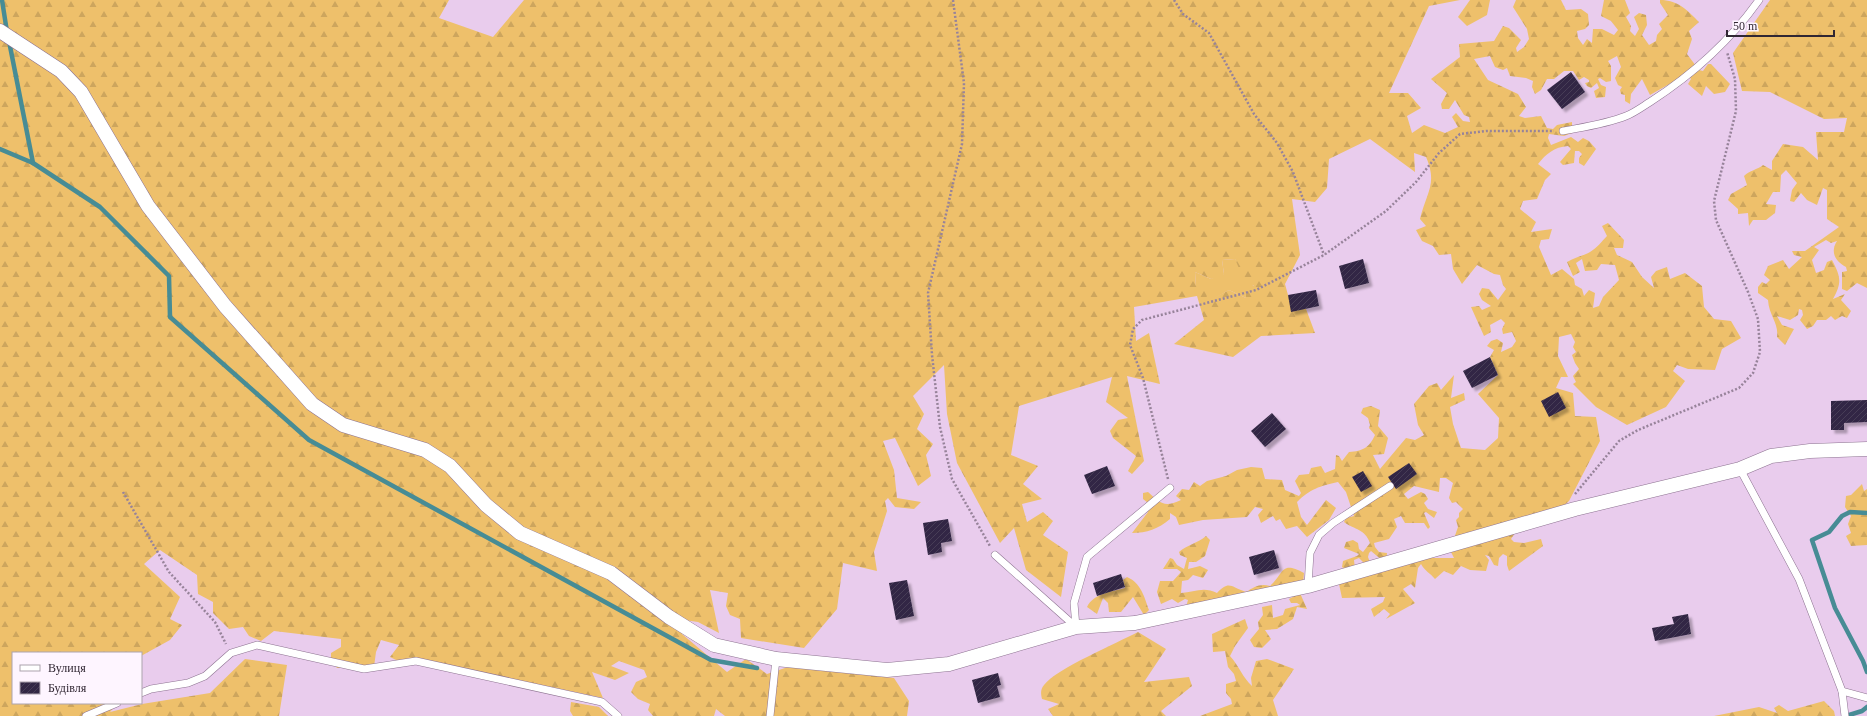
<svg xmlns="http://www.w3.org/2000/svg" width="1867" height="716" font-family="Georgia,serif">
  <defs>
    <pattern id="forest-firs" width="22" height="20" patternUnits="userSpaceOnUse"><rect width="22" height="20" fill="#eec06b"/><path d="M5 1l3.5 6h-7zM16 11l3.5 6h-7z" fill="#cda55d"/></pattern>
    <pattern id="building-hatch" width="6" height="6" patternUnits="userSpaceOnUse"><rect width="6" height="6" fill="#322744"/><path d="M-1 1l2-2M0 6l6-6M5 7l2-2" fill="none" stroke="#473e57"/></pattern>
    <filter id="shadow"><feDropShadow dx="3.5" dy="3.5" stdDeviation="1" flood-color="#0004"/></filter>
  </defs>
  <rect width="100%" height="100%" fill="#e9cced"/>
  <polygon fill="#eec06b" points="1235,259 1254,287 1246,298 1229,290 1206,303 1196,286 1195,272 1211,279 1224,274 1222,260"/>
  <g fill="url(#forest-firs)" fill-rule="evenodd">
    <path d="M0,0H449L439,18L493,37L524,0H1460L1429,6L1389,93H1408L1421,108L1407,116L1412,133L1424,125L1445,133L1458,127L1452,117L1456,113L1463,121L1470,122L1469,117L1464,115L1455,100L1449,109H1442L1441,104L1447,93L1431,79L1460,57L1459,44L1494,41L1503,26L1509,28L1521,40L1516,48L1517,52L1524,47L1529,39L1527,29L1513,7L1516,0H1561L1566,10L1581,9L1588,14L1589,25L1585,29L1577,31L1578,38L1583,45L1587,39L1592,43L1593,29H1602L1614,35L1618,30L1611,21L1601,16L1604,0H1625L1630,13L1626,17L1631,26L1630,31L1635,36L1639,29L1634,17L1639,13L1646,15L1647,25L1642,35L1649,45L1656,41L1657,35L1662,29L1659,24L1668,15L1660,3V0C1678,0 1687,10 1699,22L1689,31L1692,39L1687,54L1699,70L1703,71L1708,64H1711L1730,84L1725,92L1714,94L1706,86L1702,96L1688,84L1691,79L1687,74L1650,95L1642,79L1631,94L1630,104L1625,101V95L1621,94L1620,90L1622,87L1618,85L1615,78L1621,67L1617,56L1608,61L1611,66V81L1606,82L1600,78L1598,79L1601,85L1606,87L1605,97L1596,98L1594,91L1599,88L1597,83L1591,88L1587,86L1585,83L1589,82V80L1584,77L1579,80L1573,71H1564L1554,79H1547L1541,90L1535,94L1532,87L1533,81L1526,78L1510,76L1507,68L1503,70L1495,67L1490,56L1474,59L1488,80L1518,94L1526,107L1519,116L1525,118L1541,116L1547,128L1553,129L1557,125L1572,122V133L1564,136L1549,134L1548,138L1551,145L1571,137L1578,142L1583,138L1589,141L1596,149L1584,166L1579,163V158L1582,154L1579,151H1575L1574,163L1563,165L1560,162L1571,149L1568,146C1554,147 1546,154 1538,164L1551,174L1545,180L1537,199L1523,201L1520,209L1536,222L1531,232L1552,229L1549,239L1541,240L1539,247L1551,275L1562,269L1574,279L1575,285L1582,289L1584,296L1589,290L1595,293L1593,308L1599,306L1603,297L1619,280L1615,265L1601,264L1597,270L1585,271L1582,259L1576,263L1580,272L1573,276L1567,262C1575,257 1583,256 1590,252C1597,248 1602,241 1607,236L1602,226L1608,223L1624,240L1623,248H1614L1617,255L1632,262L1642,277L1654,288L1651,277L1656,271L1667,267L1670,279L1685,273L1702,286L1704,307L1714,319L1731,321L1741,338L1722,349L1715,370L1688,369L1677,365L1673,371L1685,381L1666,407L1627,425L1596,407L1573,384L1576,382L1573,376L1579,369L1575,363L1572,355L1576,352L1573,347L1575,342L1571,334L1559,337L1558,356L1568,377H1561L1556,388L1573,393L1575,416L1596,417L1600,441L1569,501L1560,509L1523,521L1511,539L1514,542L1524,543L1541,539L1543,546L1509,571L1507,565V556L1503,554L1499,558L1498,566L1494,565L1489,556L1485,555L1489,560L1486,571L1470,570L1461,566L1453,575L1444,571L1435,579C1430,573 1425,571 1421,564L1418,568L1415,588L1411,584L1403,589L1415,603L1386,619L1390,614L1384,609L1374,617L1371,609L1383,602L1385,597L1342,598L1339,584L1428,558H1454L1450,550L1458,527L1456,520L1459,517V513L1463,509L1456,502L1452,503L1449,498L1453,483L1446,478H1440L1439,492L1414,486L1404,494L1408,499L1421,492L1425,494L1428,499L1424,503L1428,509L1437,512L1434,518L1426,512L1424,513L1430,527L1428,529L1424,523H1405L1401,516L1394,519L1397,527L1389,539L1374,543L1375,547L1379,552L1387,553L1386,561H1383L1371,551L1369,553L1368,557L1371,565H1366L1359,558L1354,560L1355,569L1348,571L1342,567L1343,561L1357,556L1359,554L1344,548L1346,542L1353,540L1358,543L1359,549L1363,552L1370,543C1365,529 1355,530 1344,522L1346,518L1354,516L1346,492L1338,482C1320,486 1310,489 1297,502L1301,517L1307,525L1326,500L1336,508L1329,520L1307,537L1297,526L1286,529L1280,519L1276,521L1273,516L1261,523L1258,515L1263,509L1255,507L1247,517L1203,520L1179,525L1176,517L1170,513V519C1158,529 1147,533 1132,533L1148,512V503L1143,499V493L1148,492C1160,503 1164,508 1181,500L1176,496L1182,489L1189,490L1194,482L1200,486L1207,481L1226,476L1237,470L1251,467L1262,468L1265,479L1282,480L1285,490L1299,496L1301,493L1295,481L1299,475L1309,474L1311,468L1321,466L1325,473L1335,469L1336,455L1339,456L1342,461L1349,452C1363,451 1369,448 1375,435L1369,428L1370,425L1368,418L1361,413L1363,408L1371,406L1380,410L1378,426L1388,438L1384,454L1373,455L1380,469L1406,438L1415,440L1424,435L1418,425L1414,404L1429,386L1437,383L1441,390L1454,375L1451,398L1464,393L1465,400L1450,407L1453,424L1461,448L1485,450L1498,438L1499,418L1478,394L1498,375L1490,357L1494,350L1487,346L1491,341L1497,339L1503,343L1501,352L1512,347L1516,341L1512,332L1503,334L1502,329L1505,323L1501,319L1490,325L1491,332L1484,336L1471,307L1479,306L1482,310L1491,306L1482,300L1479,294L1482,288L1489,289L1498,300L1506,289L1503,285L1500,275L1494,274L1477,265L1462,284L1453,269L1451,254L1439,255L1433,246L1422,241L1416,230L1426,226L1420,219C1426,193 1438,184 1426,157L1414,153L1415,172L1370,139L1329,159L1327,188L1315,202L1292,199L1300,255L1285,284L1288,295L1306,309L1315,333L1261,336L1233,357L1174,344L1204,320L1197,296L1134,307L1136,341L1149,333L1160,384L1127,376L1144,461L1132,474L1128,471L1136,456L1113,438L1110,431L1118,420L1128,418L1106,402L1112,377L1019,406L1011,455L1038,466L1023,484L1042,499L1022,504L1027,522L1043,512L1053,521L1043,535L1068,552L1061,597L1026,570L1014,528L1000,543L957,463L947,414L944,365L913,396L924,414L917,429L933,444L926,455L931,476L918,486L895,438L883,441L894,470L897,498L921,502L914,509L895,507L888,498L885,501L887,511L874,552L877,571L843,563L837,609L804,648L741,638L740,619L730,615L726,606L728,593L710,590L719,633L698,622L684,620L682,634L727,672L746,659L767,674L788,667L894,678L909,701L907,716H725L716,709L714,716H653L648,710L650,704L638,699L631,692L636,682L647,677L644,670L619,661L611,666L629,673L615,680L592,672L603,698L508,678L398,661L390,657L399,645L381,640L376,652L374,667L337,668L331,661V653L341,647V639L274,631L261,641L249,636L243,627L229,629L213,613V602L198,594L197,575L160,550L144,564L180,597L170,619L182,625L170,640L141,656V653H13V703H118L110,712L142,704L210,693L245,659L287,665L279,716H0ZM1235,259L1244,280L1254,286L1246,287V298L1229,290L1206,302L1208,287L1196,286L1195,272L1211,279L1220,278L1224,274L1222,260Z"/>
    <polygon points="1470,0 1490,0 1487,15 1467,26 1458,17"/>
    <path d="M1770,0H1867V288L1857,283L1847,291L1842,289V272L1847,271L1846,267C1835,261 1830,252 1837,241L1831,243L1826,240L1814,247L1819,250L1812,260L1816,273L1824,270L1827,262L1832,260C1841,277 1842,283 1833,299L1845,294L1841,300L1851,311L1847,318L1842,316L1835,320L1831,316L1826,320H1817L1813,326L1807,329L1800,320L1803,315L1802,310L1799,309L1798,315L1790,320L1777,316L1782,325L1794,329L1785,345L1777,337C1779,323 1769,316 1768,300L1758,293V287L1762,282L1766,284L1770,280L1764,275L1768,266L1783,260L1789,269L1802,257L1794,255L1792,251H1805L1839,227L1827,219V190L1823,188L1817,205L1807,200L1801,193L1794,202L1790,201L1792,190L1797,183L1786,170L1781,175L1780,192H1773L1766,204L1776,205L1775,213L1766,220H1753L1749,226L1748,213L1738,214V209L1728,200L1731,194L1747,185L1744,176C1750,170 1757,170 1763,165L1772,170V161L1783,144L1803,147L1818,160L1816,132H1844L1847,118L1824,119L1770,92L1742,91L1733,53Z"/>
    <polygon points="1862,484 1864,491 1867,489 1867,545 1851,546 1846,536 1851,533 1848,524 1851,516 1845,507 1846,496 1851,495"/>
    <path d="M1206,536L1210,540L1205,556L1196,562H1189L1188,569L1200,566L1208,570L1203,578L1193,575L1188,580L1182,581L1181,593C1194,592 1204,586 1217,593C1229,580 1231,587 1246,592C1254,587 1260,583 1270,586C1284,574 1280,560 1304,573L1303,583L1272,592L1263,588L1249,594L1186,607L1188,600L1185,599L1178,603L1172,599L1161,604L1157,592L1160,581H1173L1181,572L1177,569H1163L1170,558L1173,559L1177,565L1184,569L1187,558L1180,555L1179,552C1187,545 1198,543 1206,536Z"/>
    <path d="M1127,577C1141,583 1144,596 1149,610L1144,615L1133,597L1121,612H1109L1108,603L1103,598L1097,614L1087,607C1094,593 1111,592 1125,588L1123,580Z"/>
    <polygon points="1300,593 1307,609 1297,607 1293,619 1277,629 1265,630 1271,639 1262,648 1254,647 1250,640 1259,629 1258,622 1263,615 1262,607 1272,605 1273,618 1283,615 1285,609 1300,605 1297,603 1291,603 1289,599"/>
    <path d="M1245,619L1248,628L1235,646L1230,656C1239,666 1243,678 1252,686L1251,678L1256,661L1267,659L1294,669L1273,700L1278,716H1200L1232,704L1231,699L1226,693V684L1236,681L1234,674L1228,667L1225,651L1213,652L1212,634Z"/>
    <path d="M1138,632L1166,649L1144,682L1189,677L1192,686L1161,711L1166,716H1053L1048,709L1059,704L1042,699C1041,694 1040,690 1044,685C1056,669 1117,643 1138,632Z"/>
    <polygon points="1824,701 1834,711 1835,716 1714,716 1759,707 1777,713 1774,708 1779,705 1788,711"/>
    <polygon points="571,702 599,707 608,716 573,716 570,711"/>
  </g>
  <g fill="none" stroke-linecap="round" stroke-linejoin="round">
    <g stroke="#478c95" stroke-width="4.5">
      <polyline points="2,0 7,32"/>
      <polyline points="9,41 33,163"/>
      <polyline points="0,149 33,163 100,207 169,276 170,317 309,440 711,660 757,668"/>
      <polyline points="1867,513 1850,512 1842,516 1829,532 1812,540 1835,608 1863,661 1867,672"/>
      <polyline points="1846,716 1862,711 1867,707"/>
    </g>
  </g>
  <g fill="url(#building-hatch)" filter="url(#shadow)">
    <polygon points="1571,72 1585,92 1562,109 1547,90"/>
    <polygon points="1363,259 1369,283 1345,289 1339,266"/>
    <polygon points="1316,290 1319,306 1291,312 1288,295"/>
    <polygon points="1490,357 1498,375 1472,388 1463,371"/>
    <polygon points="1558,392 1566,408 1549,417 1541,401"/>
    <polygon points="1867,400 1867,422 1844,423 1844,430 1831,430 1831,401"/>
    <polygon points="1272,413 1286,429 1265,447 1251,431"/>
    <polygon points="1409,463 1417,474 1396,489 1388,477"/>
    <polygon points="1107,466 1115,486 1092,494 1084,475"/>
    <polygon points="1363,471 1372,486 1361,492 1352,477"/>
    <polygon points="948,519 952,541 941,543 942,552 928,555 923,523"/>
    <polygon points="1274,550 1279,568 1254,575 1249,557"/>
    <polygon points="1121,574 1125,587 1097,596 1093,583"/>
    <polygon points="907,580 914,616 896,620 889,583"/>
    <polygon points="1688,614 1691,634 1655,641 1652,628 1674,624 1672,617"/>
    <polygon points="998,673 1001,685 997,686 1000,697 978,703 972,680"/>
  </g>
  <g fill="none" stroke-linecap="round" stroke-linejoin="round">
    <g stroke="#8d7391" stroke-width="8">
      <g id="lane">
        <path d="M1563,131C1584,127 1606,124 1626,116C1634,113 1642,107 1650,102C1692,75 1730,41 1759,0"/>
        <polyline points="1740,469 1799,579 1842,691 1845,716"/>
        <polyline points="995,555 1076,627"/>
        <polyline points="1308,586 1310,553 1319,535 1333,523 1390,486"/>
        <polyline points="1076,627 1074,603 1087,557 1170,488"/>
        <polyline points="1842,691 1867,698"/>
        <polyline points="141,693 151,689 188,683 205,676 231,653 257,645 364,669 416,661 602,702 618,716"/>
        <polyline points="86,716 117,703"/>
        <polyline points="770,716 776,659"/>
      </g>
    </g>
    <g stroke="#8d7391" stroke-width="15">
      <polyline id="street" points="0,31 61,71 81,92 148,206 225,306 312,404 343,425 425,450 450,466 486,505 520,533 611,573 669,617 714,645 776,659 887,670 949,664 1076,627 1135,623 1308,586 1575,509 1740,469 1771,456 1810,451 1867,449"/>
    </g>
    <g stroke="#97839a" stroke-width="2.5" stroke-dasharray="2 2" stroke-linecap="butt">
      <polyline points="953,0 964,83 962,144 928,293 932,355 940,427 952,479 990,546"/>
      <polyline points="1174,0 1183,14 1209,33 1254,114 1277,143 1293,172 1324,255"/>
      <polyline points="1168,479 1143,378 1130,345 1133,329 1142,320 1256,290 1324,255 1386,211 1416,182 1439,153 1460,134 1486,131 1554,131"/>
      <polyline points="123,492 169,572 215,622 226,644"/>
      <polyline points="1575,494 1619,441 1638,430 1739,388 1753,373 1760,352 1758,319 1748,292 1716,220 1714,201 1736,111 1735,79 1727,52"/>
    </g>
    <use href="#lane" stroke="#fff" stroke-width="7"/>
    <use href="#street" stroke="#fff" stroke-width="14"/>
  </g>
  <rect x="12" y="652" width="130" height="52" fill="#fef5ff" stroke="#aca3ad"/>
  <rect x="20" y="665" width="20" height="6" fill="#ffffff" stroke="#aca3ad"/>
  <text x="48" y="672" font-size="12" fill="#312733">Вулиця</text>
  <rect x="20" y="682" width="20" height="12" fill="url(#building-hatch)" stroke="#aca3ad"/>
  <text x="48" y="692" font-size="12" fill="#312733">Будівля</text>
  <path d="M1727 30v6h107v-6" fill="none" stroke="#312733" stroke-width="2"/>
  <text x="1733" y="30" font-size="12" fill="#312733" stroke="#fef5ff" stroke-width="3" paint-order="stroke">50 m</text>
</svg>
